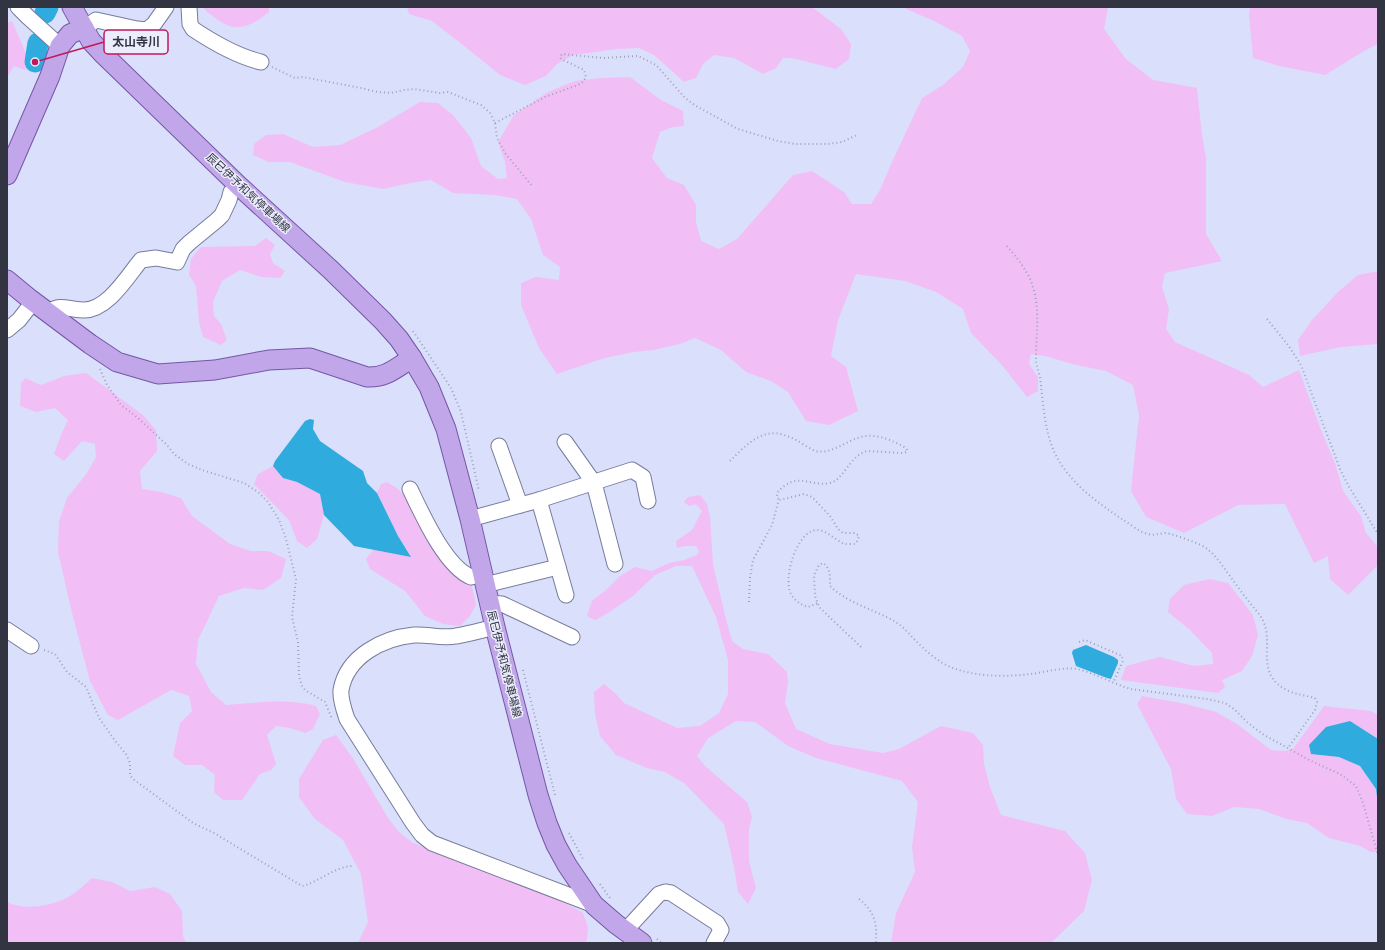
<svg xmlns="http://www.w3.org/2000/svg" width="1385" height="950" font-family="Signika,'Noto Sans JP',sans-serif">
  <rect width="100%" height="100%" fill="#dadffc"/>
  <g fill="#f1bff5">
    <path d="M203,7H269V12C250,27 236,34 215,18C211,14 206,12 203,7Z"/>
    <polygon points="407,7 812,7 841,29 851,44 849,59 836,69 792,58 783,58 776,68 763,74 734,58 714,55 703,64 696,78 684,82 654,55 639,48 617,49 573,55 557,64 546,76 525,85 500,75 468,49 432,21 409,14"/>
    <polygon points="904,7 1108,7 1104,29 1126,59 1153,80 1197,88 1202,135 1206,158 1206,234 1222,261 1165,273 1162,287 1169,309 1166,329 1175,342 1249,375 1263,387 1299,370 1321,430 1335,463 1343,491 1361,516 1366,533 1378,547 1378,565 1348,595 1330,579 1328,556 1314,563 1285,504 1238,505 1184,533 1146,517 1131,491 1139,415 1133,385 1106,371 1076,365 1045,356 1031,354 1029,364 1038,377 1038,391 1027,397 1001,364 971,333 963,309 936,292 905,281 856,274 838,320 831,356 846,367 858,411 829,425 806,421 788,392 771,381 746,372 721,350 695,338 683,343 654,350 634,352 605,358 557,374 539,348 521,305 521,283 536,277 559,280 560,267 543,255 531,219 517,199 495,195 453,193 431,180 410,183 383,189 345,182 290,162 269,162 253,155 254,144 266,135 283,134 313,147 340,145 378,127 420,102 438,103 453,115 471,138 481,166 498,179 507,178 505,162 498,142 514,115 548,92 575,81 601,78 630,77 661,100 683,111 684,126 673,127 660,132 652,158 667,178 684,185 696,205 696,222 701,241 719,249 737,239 793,175 812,171 844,192 852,204 871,204 880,190 892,162 922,98 943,85 963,67 970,51 962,36 934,21 906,9"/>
    <polygon points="1250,7 1378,7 1378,44 1364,51 1325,75 1279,66 1253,58 1249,15"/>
    <polygon points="12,21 28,58 25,70 14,66 7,77 7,23"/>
    <polygon points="266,238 275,245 270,254 273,263 285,271 280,278 261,277 240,270 222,281 213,302 214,316 221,324 227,340 221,345 203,337 199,322 196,286 189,275 191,259 201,247 255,246"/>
    <polygon points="1378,271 1378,344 1341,347 1300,356 1298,340 1312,320 1338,292 1358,275"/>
    <path d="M86,373L143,415L156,430L157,451L140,471L142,489L161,492L181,498L192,516L230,544L251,551H268L286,559L281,578L263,590L244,588L219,596L198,640L196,664L211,692L226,705C256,703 287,698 316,706L320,714L313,729L305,733L290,728L276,726L267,735L276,764L271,770L260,774L242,800H223L214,792L215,775L202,765H185L173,756L180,723L192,711L189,696L171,690L118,720L108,715L90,681L71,609L58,552L59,521L67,498L87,473L96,457L95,444L82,441L64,461L54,454L61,435L68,420L55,408L36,412L20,406L21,383L25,378L41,385L64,376Z"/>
    <polygon points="273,466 283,478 297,482 320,494 324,515 317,539 307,548 297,541 289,520 254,484 258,474"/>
    <polygon points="387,482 398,489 407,499 471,582 476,605 470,616 460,626 443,624 425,616 405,591 370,569 366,559 374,549 411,556 398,536 377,493 381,484"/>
    <polygon points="700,495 707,504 710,517 713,565 727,623 732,641 743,649 768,654 787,672 788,682 785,703 796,729 830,744 883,753 899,749 941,726 973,733 983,745 984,764 990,787 1001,815 1065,831 1085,853 1092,880 1084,911 1051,943 891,943 896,913 915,872 912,847 918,802 902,781 816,758 788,746 755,722 736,721 708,738 697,756 705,766 747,802 752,817 749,830 749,861 756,888 748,904 738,892 734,867 724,824 684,783 665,772 647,768 616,755 600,736 595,714 594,692 604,684 615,693 624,703 677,728 700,726 719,713 728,694 728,660 716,617 692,566 676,566 655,575 633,596 608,613 595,620 587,616 592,601 607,589 620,576 635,567 652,571 669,563 684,560 697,555 699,552 696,546 685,546 677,548 676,541 692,530 702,511 696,504 689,506 684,502 688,497"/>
    <polygon points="1210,579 1228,583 1253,615 1258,635 1252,656 1242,671 1222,680 1225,687 1218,693 1121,680 1126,666 1160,657 1194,666 1213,664 1212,653 1190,630 1168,612 1170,599 1184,585"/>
    <polygon points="1142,696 1186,704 1216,712 1237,724 1271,750 1286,751 1293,749 1324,706 1371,711 1378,715 1378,739 1350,721 1311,754 1339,757 1360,766 1376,789 1378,805 1378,852 1371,852 1360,846 1329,838 1307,823 1286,819 1259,809 1234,807 1212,816 1187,814 1176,799 1171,769 1137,704"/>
    <polygon points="336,735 354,760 388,818 399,832 413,843 513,879 571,906 583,913 588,927 587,940 585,943 358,943 368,922 361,874 343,840 315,819 299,797 299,779 323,740"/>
    <path d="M92,878L112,882L130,891L155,887L170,894L182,911L183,936L186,943H7V902C23,911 54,906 70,896C78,891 85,884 92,878Z"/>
  </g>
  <g fill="#2fabde">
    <polygon points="310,419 314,420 313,429 320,441 363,471 367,483 377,493 398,536 411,557 354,546 324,515 320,494 297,482 283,478 273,466 275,461 305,421"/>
    <polygon points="1086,645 1114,657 1118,660 1118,663 1111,679 1107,678 1076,666 1072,653 1073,650"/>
    <polygon points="1350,721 1378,739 1378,805 1376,789 1360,766 1339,757 1311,754 1309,745 1326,727"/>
  </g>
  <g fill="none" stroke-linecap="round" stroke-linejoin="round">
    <g stroke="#2fabde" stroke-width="21">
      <polyline points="45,13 48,7"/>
      <polyline points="35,62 38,43"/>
    </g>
    <g stroke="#777c9c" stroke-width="17">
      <g id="minor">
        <polyline points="18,7 28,17 60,46"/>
        <path d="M189,7L190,24L193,29C214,43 236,56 261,62"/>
        <polyline points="84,28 96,20 137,29 147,30 154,24 166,7"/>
        <path d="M47,312C64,303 66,310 83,310C107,311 127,277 141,260L156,258L177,262L183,249L189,243L217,220L222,215L229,200L231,192L238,185"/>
        <polyline points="7,330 19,320 33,302"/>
        <polyline points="565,442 594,483 615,564"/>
        <polyline points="499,446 520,505"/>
        <path d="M410,489C422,514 445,566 471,577L483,574"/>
        <polyline points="539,500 566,595"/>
        <polyline points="470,519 539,500 632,470 643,477 648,501"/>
        <polyline points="485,585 558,567"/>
        <polyline points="489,603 502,604 572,637"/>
        <path d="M495,627C482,630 469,634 456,636C442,639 428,634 414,635C383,638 347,656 341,690C340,699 344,710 347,719L413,823L422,835L432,843L594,905"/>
        <polyline points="7,630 31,646"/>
        <polyline points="625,931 659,894 665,892 671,893 717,923 721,930 714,943"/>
      </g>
    </g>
    <g stroke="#7457a5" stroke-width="21">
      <g id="major">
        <polyline points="72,7 91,41 104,55 238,185 331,270 383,321 399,339 412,358 429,387 446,429 470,519 495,627 538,795 547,823 556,845 567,865 594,905 616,924 642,943"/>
        <polyline points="7,175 50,76 60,46 70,34 84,28"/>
        <path d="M7,280L30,299L90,344L117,362L158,374L215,370L269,360L310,358L367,377C386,378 396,368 412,358"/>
      </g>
    </g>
    <g stroke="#9ea2b9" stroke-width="2" stroke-dasharray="1 3" stroke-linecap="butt">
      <polyline points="272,67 295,78 303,77 361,88 378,92 391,93 404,90 414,89 440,93 448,92 481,105 490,113 495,123 497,138 505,153 533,187"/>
      <polyline points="495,123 545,97 578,85 583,82 586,77 584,70 561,59 560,57 562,54 603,58 638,56 656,65 685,98 696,106 738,129 778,141 795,144 828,144 842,142 857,135"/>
      <path d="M1007,246C1016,257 1026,269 1031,281C1041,307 1036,333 1036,360C1036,366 1039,371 1040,377C1043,401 1044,427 1053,449C1066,480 1095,501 1122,519C1130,524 1139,532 1148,534C1155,536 1160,533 1167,533C1172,534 1195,542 1201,545C1215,553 1220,563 1230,576C1239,589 1249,602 1259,614C1278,638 1253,669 1283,688C1292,694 1304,695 1315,698L1317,702L1315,710L1288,748"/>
      <polyline points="1267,319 1288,345 1301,365 1340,469 1348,485 1378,534"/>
      <polyline points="413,331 451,388 461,412 479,491"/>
      <polyline points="100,369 107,385 121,405 138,418 167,445 174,454 188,464 202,470 244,483 258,492 268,502 279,520 286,539 296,579 292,617 298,642 299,676 302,686 305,690 325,702 332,719"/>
      <path d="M730,461C744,447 762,427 784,435C795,438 805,446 815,451C834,455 848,438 866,436C875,435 886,438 894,442C899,444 904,446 907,450V452L903,453L867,451C849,456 844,480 830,483C808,487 797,470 777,493V498L780,500"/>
      <path d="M749,602L750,578L753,560L772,525L778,503L780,500L804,494L812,497L830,516L838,529L843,533H855L859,536L858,540L855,544C852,544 848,544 845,544C835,541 824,526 812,531C795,538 783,579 791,594C795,601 801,605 808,607L818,603"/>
      <polyline points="1079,642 1085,640 1122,656 1123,661 1113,683"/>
      <path d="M861,647L819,607L815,596L814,575L819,565L823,563C831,568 830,578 830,586C847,603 873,609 894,621C903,626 909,634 916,641C926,651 939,663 953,668C976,677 1007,677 1031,674C1046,672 1062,667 1077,669C1095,673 1113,684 1131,689L1207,699L1225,703L1234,709L1248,723L1264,735L1313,762L1340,774L1356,786L1363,803L1378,855"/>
      <path d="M44,650L55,654L67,672L86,687L99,718L116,742L126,754L130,763V775L133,779L193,823L214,833L302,886C317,883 334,867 352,866"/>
      <polyline points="523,670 555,795"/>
      <polyline points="569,833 584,861"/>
      <polyline points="600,884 610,898"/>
      <path d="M859,899C875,912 877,923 876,943"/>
      <polyline points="657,939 662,943"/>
    </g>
    <use href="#minor" stroke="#fff" stroke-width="15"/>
    <use href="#major" stroke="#c1a6e9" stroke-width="19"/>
  </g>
  <g text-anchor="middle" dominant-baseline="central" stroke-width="3" stroke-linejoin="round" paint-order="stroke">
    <g font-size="11" fill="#323442" stroke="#ebedfc">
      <text transform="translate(248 193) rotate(43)">辰巳伊予和気停車場線</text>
      <text transform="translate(504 664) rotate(76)">辰巳伊予和気停車場線</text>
    </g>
  </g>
  <path fill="none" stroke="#c2185b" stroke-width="1.5" d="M35 62L104 42"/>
  <circle fill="#c2185b" stroke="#ebedfc" stroke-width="1.5" cx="35" cy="62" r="4"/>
  <rect fill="#ebedfc" stroke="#c2185b" stroke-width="1.5" x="104" y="30" width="64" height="24" rx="4"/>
  <g font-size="12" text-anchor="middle" font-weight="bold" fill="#323442">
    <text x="136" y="46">太山寺川</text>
  </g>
  <rect width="1385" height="950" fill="none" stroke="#323442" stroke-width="16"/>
</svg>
